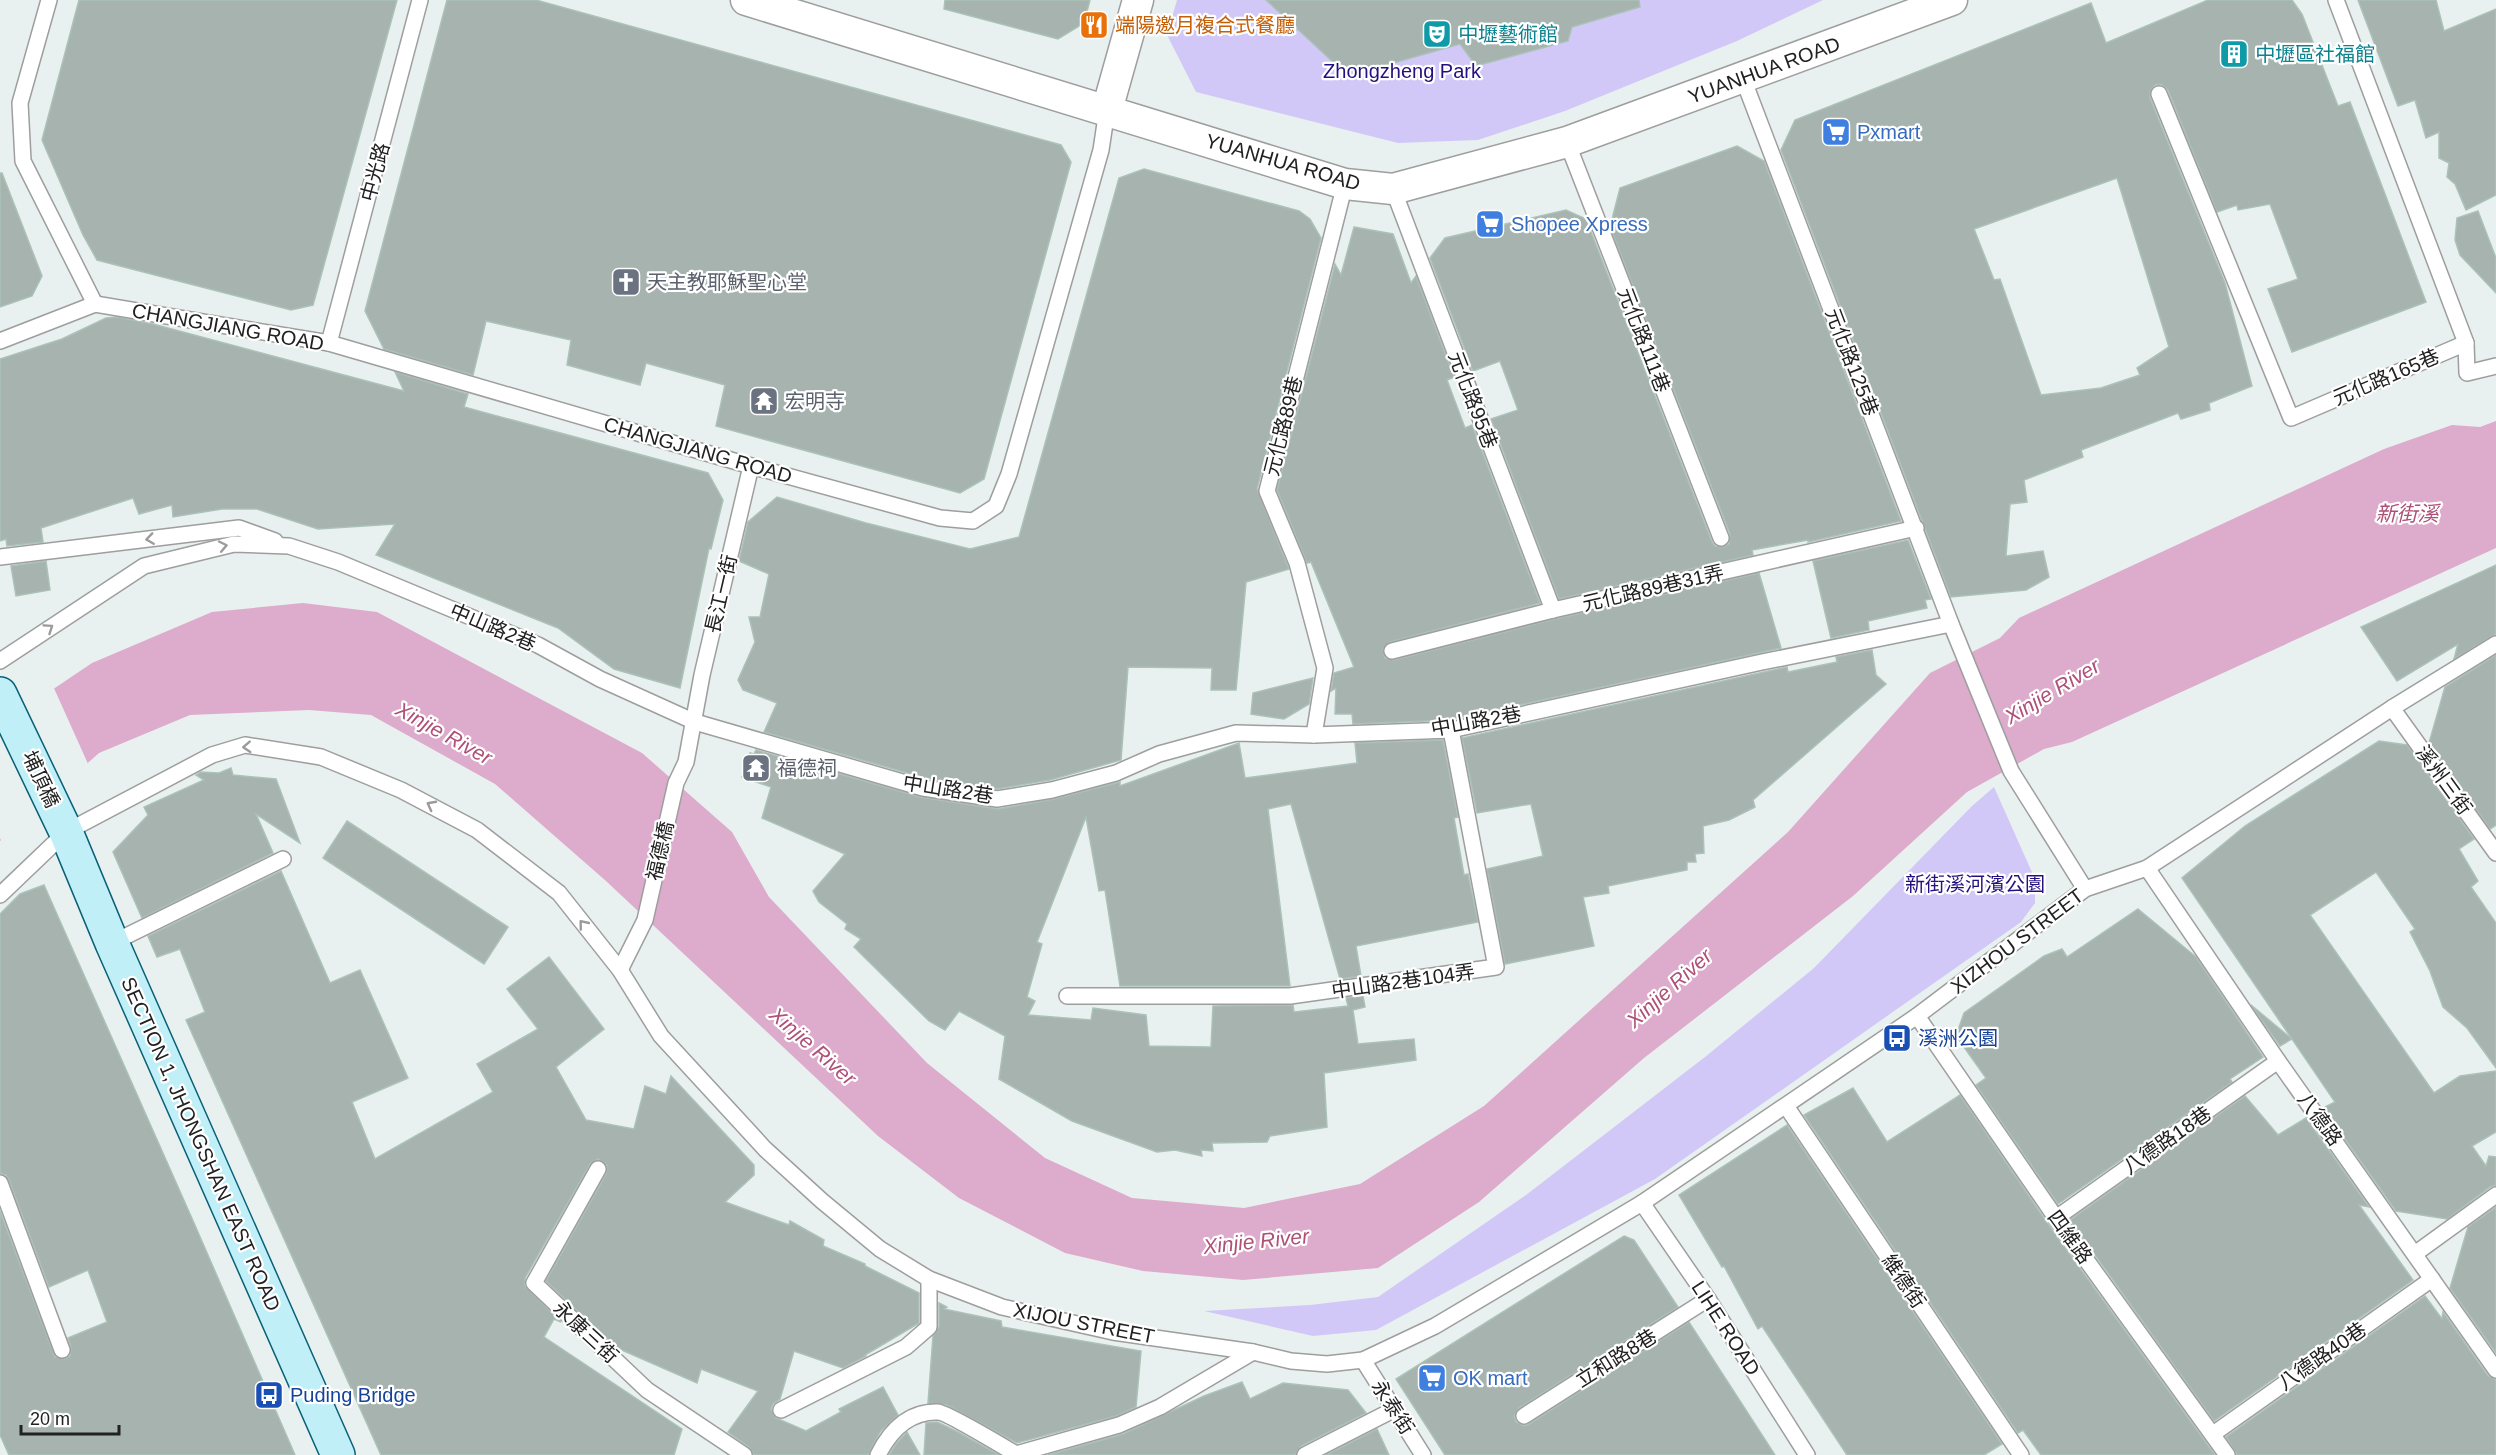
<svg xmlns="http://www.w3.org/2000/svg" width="2496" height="1455" font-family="Helvetica,'Noto Sans TC',sans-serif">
  <rect width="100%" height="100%" fill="#e8f1ef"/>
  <g fill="#d1c8f8">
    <polygon points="1177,0 1823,0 1737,41 1565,111 1478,140 1398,143 1196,92 1167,35"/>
    <polygon points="1994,787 2035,879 2035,903 2021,922 1655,1179 1376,1330 1313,1336 1204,1311 1310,1305 1378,1297 1526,1195 1705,1057 1814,968 1972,806"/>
  </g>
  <polygon fill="#ddabcc" points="2496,421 2496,548 2072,742 2044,749 1967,792 1853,896 1644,1058 1479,1202 1378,1268 1243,1280 1143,1271 1065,1253 959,1198 878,1136 606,881 495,784 371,715 309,710 190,715 99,753 0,841 0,725 92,663 212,612 303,603 377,612 642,753 732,832 769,897 927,1063 1045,1158 1132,1198 1244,1208 1360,1184 1484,1106 1788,832 1930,673 2000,638 2019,618 2384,449 2452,425 2480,427"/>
  <polygon fill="#e8f1ef" points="53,686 89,766 2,843 0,838 0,721"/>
  <g fill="#a7b3ae" stroke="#abc2b8" stroke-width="1.5" fill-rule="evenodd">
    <polygon points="79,0 397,0 313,305 291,310 97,260 83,235 42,140"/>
    <polygon points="447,0 536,0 1061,145 1071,162 984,479 960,493 716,426 725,385 646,363 640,385 567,365 571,340 486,321 473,375 384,349 365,311"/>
    <polygon points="945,0 1090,0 1084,23 1058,39 944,9"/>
    <polygon points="1266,0 1639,0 1640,7 1572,27 1568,41 1476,66 1460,44 1348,76"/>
    <path d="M2208,0H2292L2302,14L2338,106L2350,102L2426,302L2292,352L2268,289L2298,279L2270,204L2238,210L2237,205L2217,212L2168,90L2161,84L2155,85L2150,92V98L2225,283L2252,386L2209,403L2210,410L2181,419L2178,413L2081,450L2083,457L2024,480L2027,502L2010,504L2006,556L2043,551L2049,577L2026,590L1951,597L1781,150L1795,120L2091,3L2106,43ZM2117,178L2169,347L2137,368L2140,375L2101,388L2041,395L2000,279L1994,280L1974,229Z"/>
    <polygon points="2358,0 2436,0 2444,31 2496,9 2496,195 2466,210 2455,184 2447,177 2449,163 2439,158 2439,132 2426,138 2415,100 2398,106"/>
    <polygon points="1737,146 1764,161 1901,521 1808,542 1808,540 1752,550 1753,555 1559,599 1491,419 1518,410 1500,361 1473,371 1430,258 1445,238 1566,210 1586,219 1712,542 1715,546 1724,547 1729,544 1730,534 1610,227 1620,188"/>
    <polygon points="1144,169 1299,211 1310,219 1321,238 1257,489 1289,569 1246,582 1236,690 1211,690 1212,668 1128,667 1121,760 1050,780 997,789 925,778 764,732 777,703 743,690 738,680 755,642 749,617 760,617 769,574 739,561 748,522 777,497 866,523 970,549 1019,537 1119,178"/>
    <polygon points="0,173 2,173 42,276 32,296 0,307"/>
    <polygon points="2478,211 2496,258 2496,293 2460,255 2455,240 2457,218"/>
    <polygon points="1354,227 1393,234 1411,283 1416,276 1454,377 1447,380 1465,428 1472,425 1540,603 1390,642 1383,649 1385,658 1394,660 1555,619 1759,573 1781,648 1450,720 1353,724 1352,714 1335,714 1336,688 1331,691 1334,673 1354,667 1311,562 1307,563 1277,490 1335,264 1341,275"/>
    <polygon points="117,317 153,324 404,391 395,372 468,394 464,407 708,473 723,500 711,549 709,548 680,688 614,669 558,628 376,555 395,524 318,529 257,509 222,509 173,517 172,505 139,514 133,498 41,528 43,542 7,546 6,539 0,541 0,359 62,339 106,318"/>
    <polygon points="1908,540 1931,599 1925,600 1927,608 1868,621 1869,630 1831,638 1813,561"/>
    <polygon points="46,561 50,590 16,596 11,566"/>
    <polygon points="2496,565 2496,634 2454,659 2458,644 2397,681 2361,627"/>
    <polygon points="1872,650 1876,675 1886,684 1753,800 1755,807 1729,820 1703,826 1704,853 1695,854 1696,862 1687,862 1687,870 1608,886 1609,893 1583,897 1594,946 1505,964 1487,869 1543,856 1531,804 1477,813 1462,738 1764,672 1787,667 1788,672 1837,662 1836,657"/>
    <polygon points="2496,655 2496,825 2490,829 2429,743 2445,687"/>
    <polygon points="1313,678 1309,704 1284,719 1251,714 1253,693"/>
    <polygon points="1443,740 1458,817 1454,818 1464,875 1468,874 1478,922 1356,946 1361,976 1340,979 1291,804 1268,809 1290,986 1120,986 1105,890 1099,891 1086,817 1037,942 1042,944 1027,997 1035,1001 1028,1015 1091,1020 1093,1008 1146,1015 1149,1046 1211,1047 1213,1006 1293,1005 1294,1012 1348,1006 1346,998 1363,996 1365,1007 1353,1010 1358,1044 1414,1039 1416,1060 1324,1073 1327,1127 1270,1136 1267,1142 1212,1143 1213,1151 1201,1150 1202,1156 1175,1150 1157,1152 1072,1121 999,1079 1005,1036 959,1011 945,1030 929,1021 854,947 861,939 845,929 847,924 819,902 813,891 845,854 762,818 771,787 742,777 750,753 754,754 756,750 920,797 998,809 1054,799 1120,782 1120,786 1239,743 1245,778 1357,763 1355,743"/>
    <polygon points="2379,741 2407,745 2474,839 2459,849 2478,881 2471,887 2496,923 2496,1068 2467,1028 2443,1007 2430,971 2410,932 2415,929 2376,872 2310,915 2434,1093 2460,1076 2496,1071 2496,1132 2472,1146 2486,1166 2489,1156 2496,1157 2496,1185 2490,1187 2447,1219 2396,1211 2323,1108 2335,1102 2182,878 2245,826"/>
    <polygon points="231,768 233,775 276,779 300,843 256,814 273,853 142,918 113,852 148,815 144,807 204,780 196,775 201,772 219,773"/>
    <polygon points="347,821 508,927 484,964 323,858"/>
    <polygon points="281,871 330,983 360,970 408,1078 352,1102 375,1159 493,1092 477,1064 538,1029 507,989 549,957 604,1029 556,1067 586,1120 634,1129 645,1086 666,1094 671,1076 754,1165 754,1175 725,1202 789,1225 790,1221 824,1240 823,1246 865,1264 865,1266 919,1293 919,1323 865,1355 866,1356 843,1368 794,1351 780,1399 773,1404 771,1409 776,1418 806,1431 841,1412 839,1409 883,1387 898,1415 880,1432 868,1455 754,1455 749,1447 728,1432 758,1391 701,1369 697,1383 615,1347 546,1281 606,1174 607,1165 598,1159 590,1164 525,1278 525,1286 561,1322 554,1319 544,1337 682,1429 674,1455 381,1455 186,1020 205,1012 180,949 157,957 148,936"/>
    <polygon points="44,885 194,1223 295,1455 9,1455 0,1435 0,1211 55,1357 65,1359 70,1356 71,1347 68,1338 107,1322 88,1270 49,1287 9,1180 6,1175 0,1173 0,914 20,894"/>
    <polygon points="2138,909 2196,957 2263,1057 2230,1079 2232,1082 2058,1204 1976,1085 1986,1078 1956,1036 1964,1013 2044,956 2062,949 2067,957"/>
    <polygon points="2251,1005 2292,1039 2280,1046"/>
    <polygon points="1853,1088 1887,1142 1960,1095 2048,1224 2215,1455 2041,1455 2023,1430 2018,1433 1804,1115"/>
    <polygon points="2245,1096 2278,1135 2306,1118 2369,1207 2359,1205 2413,1280 2214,1421 2070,1220"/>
    <polygon points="1787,1125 2002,1444 1984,1455 1847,1455 1762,1326 1758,1329 1724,1266 1722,1267 1679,1195"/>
    <polygon points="2496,1207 2496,1353 2450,1288 2468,1227"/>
    <polygon points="1624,1236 1634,1240 1678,1307 1519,1408 1514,1416 1516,1422 1524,1426 1529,1424 1689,1322 1775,1455 1445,1455 1396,1379"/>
    <polygon points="2425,1296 2442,1319 2443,1312 2488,1376 2496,1380 2496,1455 2237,1455 2226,1437"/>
    <polygon points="939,1303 947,1307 944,1309 1001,1321 1002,1327 1141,1351 1136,1407 1116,1416 1017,1443 947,1405 928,1403 933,1336 939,1327"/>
    <polygon points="1242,1382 1250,1399 1283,1383 1348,1390 1366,1413 1301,1446 1295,1455 1048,1455 1123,1434 1204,1396"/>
    <polygon points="937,1422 958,1432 999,1455 924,1455 926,1423"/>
    <polygon points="1377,1429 1389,1455 1326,1455"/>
    <polygon points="907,1432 920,1455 889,1455 896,1444"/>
  </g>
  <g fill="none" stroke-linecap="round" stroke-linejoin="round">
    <g stroke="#9e9e9e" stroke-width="18">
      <g id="lane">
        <polyline points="49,0 20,103 23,161 95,304"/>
        <polyline points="1742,76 1951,624 2011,771 2085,889"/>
        <polyline points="2159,94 2291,418 2466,343 2336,0"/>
        <polyline points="1567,142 1721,538"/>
        <polyline points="1393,189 1553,610"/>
        <polyline points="0,341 95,304 329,343 751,466 940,518 973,521 996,506 1009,474 1101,150 1107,110"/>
        <polyline points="329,343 420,0"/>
        <polyline points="2466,343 2467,373 2496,366"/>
        <polyline points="0,557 239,528 275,541"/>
        <polyline points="1392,651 1553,610 1916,528"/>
        <polyline points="0,661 144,566 234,544 289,546 338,562 538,645 600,679 695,722 923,788 997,799 1052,790 1116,773 1159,754 1236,733 1314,735 1451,730 1762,662 1951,624"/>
        <polyline points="2392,708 2496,853"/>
        <polyline points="1314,735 1325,668 1297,563 1267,491 1345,184"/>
        <polyline points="2147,868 2278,1061 2496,1370"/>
        <polyline points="0,895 66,832 212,755 245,745 321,757 401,790 477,830 559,893 620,970 661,1036 765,1149 822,1201 880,1249 929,1279 1002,1307 1113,1332 1253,1352 1291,1361 1327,1364 1363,1360 1435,1326 1642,1203 1917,1016 2085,889 2147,868 2392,708 2496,644"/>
        <polyline points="112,943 283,859"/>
        <polyline points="620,970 645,920 676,783 686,762 702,675 751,466"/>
        <polyline points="1067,996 1290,996 1496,967 1451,730"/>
        <polyline points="1917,1016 2056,1218 2227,1455"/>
        <polyline points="1786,1106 2021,1455"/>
        <polyline points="598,1169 534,1283 647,1390 744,1455"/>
        <polyline points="0,1183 62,1350"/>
        <polyline points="1642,1203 1708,1299 1807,1455"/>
        <polyline points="2056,1218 2278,1061"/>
        <polyline points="2416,1253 2496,1195"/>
        <polyline points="1363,1360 1423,1455"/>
        <polyline points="781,1410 906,1347 929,1327 929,1279"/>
        <polyline points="1524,1416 1708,1299"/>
        <polyline points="2213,1434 2432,1279"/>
        <path d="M878,1455C890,1431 909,1411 938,1412C946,1412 1004,1447 1016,1454L1119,1425L1160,1407L1253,1352"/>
        <polyline points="1305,1455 1395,1409"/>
      </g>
    </g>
    <g stroke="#9e9e9e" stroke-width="33">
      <g id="street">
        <polyline points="746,0 1345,184 1393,189 1567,142 1952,0"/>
        <polyline points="1107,110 1138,0"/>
      </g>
    </g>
    <g stroke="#096077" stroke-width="36">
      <polyline id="secondary" points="0,694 66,832 112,943 338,1455"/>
    </g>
    <use href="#lane" stroke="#fff" stroke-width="15"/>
    <use href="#street" stroke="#fff" stroke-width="30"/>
    <use href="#secondary" stroke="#c0eff8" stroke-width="33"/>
  </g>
  <defs><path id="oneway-chevron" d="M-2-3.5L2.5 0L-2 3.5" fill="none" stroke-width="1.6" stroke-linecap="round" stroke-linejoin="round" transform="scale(1.5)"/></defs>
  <g stroke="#9b9b9b">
    <use href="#oneway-chevron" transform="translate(150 539) rotate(172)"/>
    <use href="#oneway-chevron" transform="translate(223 546) rotate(-12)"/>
    <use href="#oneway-chevron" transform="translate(49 628) rotate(-34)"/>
    <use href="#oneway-chevron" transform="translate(247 747) rotate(177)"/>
    <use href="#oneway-chevron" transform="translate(431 805) rotate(-152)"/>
    <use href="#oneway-chevron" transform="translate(583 924) rotate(-129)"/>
  </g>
  <defs>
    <g id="restaurant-square" transform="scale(1.5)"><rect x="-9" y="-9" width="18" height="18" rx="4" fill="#e8710a" stroke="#fff"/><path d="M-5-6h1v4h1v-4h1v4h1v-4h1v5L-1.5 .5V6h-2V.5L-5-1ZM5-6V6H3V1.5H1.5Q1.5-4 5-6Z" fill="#fff"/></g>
    <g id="theatre-square" transform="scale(1.5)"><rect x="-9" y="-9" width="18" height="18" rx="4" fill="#0f9aa8" stroke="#fff"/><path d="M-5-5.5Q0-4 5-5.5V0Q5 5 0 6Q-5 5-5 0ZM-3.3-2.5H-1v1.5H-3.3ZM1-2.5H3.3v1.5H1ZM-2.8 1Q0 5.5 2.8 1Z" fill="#fff"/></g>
    <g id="building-square" transform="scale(1.5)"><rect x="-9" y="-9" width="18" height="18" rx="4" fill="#0f9aa8" stroke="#fff"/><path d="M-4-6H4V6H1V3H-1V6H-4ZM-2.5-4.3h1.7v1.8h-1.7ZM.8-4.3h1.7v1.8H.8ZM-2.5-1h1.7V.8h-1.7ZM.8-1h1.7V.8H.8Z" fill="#fff"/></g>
    <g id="supermarket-square" transform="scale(1.5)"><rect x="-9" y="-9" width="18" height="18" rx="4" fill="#3f7fe0" stroke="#fff"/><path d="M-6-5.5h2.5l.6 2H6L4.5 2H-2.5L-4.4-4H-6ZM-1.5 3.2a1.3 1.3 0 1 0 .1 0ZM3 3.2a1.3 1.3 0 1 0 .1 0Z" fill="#fff"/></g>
    <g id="church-square" transform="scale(1.5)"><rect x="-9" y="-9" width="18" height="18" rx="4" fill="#6b7280" stroke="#fff"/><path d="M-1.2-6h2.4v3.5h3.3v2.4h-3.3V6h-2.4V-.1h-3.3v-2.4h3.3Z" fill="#fff"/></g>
    <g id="temple-square" transform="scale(1.5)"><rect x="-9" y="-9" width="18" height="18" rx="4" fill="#6b7280" stroke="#fff"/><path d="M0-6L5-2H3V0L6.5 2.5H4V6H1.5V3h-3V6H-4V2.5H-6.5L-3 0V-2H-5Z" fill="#fff"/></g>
    <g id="bus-square" transform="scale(1.5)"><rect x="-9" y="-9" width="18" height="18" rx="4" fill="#1a4fb4" stroke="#fff"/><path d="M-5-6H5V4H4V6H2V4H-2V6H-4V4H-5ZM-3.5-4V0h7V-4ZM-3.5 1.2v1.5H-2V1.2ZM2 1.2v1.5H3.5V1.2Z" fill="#fff"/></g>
  </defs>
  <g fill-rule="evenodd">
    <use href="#restaurant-square" x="1094" y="25"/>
    <use href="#theatre-square" x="1437" y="34"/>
    <use href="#building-square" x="2234" y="54"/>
    <use href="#supermarket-square" x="1836" y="132"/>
    <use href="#supermarket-square" x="1490" y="224"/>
    <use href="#church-square" x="626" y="282"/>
    <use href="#temple-square" x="764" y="401"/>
    <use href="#temple-square" x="756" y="768"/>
    <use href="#bus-square" x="1897" y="1038"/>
    <use href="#supermarket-square" x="1432" y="1378"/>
    <use href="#bus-square" x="269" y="1395"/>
  </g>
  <g text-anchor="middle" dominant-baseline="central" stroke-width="4.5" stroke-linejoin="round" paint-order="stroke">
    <g font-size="20" fill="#c56008" stroke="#fff" text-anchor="start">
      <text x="1115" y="25">端陽邀月複合式餐廳</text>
    </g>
    <g font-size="20" fill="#0d838f" stroke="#fff" text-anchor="start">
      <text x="1458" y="34">中壢藝術館</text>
      <text x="2255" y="54">中壢區社福館</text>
    </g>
    <g font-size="20" fill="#212121" stroke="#fff">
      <text transform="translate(1764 70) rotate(-20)">YUANHUA ROAD</text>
      <text transform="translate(1283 162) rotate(16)">YUANHUA ROAD</text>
      <text transform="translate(375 172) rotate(-75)">中光路</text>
      <text transform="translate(228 327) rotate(10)">CHANGJIANG ROAD</text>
      <text transform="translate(1644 340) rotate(69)">元化路111巷</text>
      <text transform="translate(1852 362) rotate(69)">元化路125巷</text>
      <text transform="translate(2386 377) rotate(-23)">元化路165巷</text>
      <text transform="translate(1473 400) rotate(69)">元化路95巷</text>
      <text transform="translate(1283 426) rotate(-76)">元化路89巷</text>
      <text transform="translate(698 450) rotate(16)">CHANGJIANG ROAD</text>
      <text transform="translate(1653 588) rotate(-13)">元化路89巷31弄</text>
      <text transform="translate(721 594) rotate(-77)">長江一街</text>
      <text transform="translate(493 627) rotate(23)">中山路2巷</text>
      <text transform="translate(1476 721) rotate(-10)">中山路2巷</text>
      <text transform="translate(41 779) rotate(65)">埔頂橋</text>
      <text transform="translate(2444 780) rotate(54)">溪州三街</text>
      <text transform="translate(948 789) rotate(9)">中山路2巷</text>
      <text transform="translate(660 851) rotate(-77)">福德橋</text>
      <text transform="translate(2017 941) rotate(-37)">XIZHOU STREET</text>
      <text transform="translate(1403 981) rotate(-8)">中山路2巷104弄</text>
      <text transform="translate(2320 1119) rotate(54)">八德路</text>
      <text transform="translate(2167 1140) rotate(-35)">八德路18巷</text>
      <text transform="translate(201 1144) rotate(66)">SECTION 1, JHONGSHAN EAST ROAD</text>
      <text transform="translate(2070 1237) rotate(54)">四維路</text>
      <text transform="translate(1904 1281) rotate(56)">維德街</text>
      <text transform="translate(1084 1323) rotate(11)">XIJOU STREET</text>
      <text transform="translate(1726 1328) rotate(57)">LIHE ROAD</text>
      <text transform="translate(586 1332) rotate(43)">永康三街</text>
      <text transform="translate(2322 1356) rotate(-35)">八德路40巷</text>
      <text transform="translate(1616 1358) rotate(-32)">立和路8巷</text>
      <text transform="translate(1393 1407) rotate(57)">永泰街</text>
    </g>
    <g font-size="20" fill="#24107e" stroke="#fff">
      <text x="1402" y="71">Zhongzheng Park</text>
      <text x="1975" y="884">新街溪河濱公園</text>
    </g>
    <g font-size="20" fill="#366cbe" stroke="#fff" text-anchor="start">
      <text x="1857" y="132">Pxmart</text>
      <text x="1511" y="224">Shopee Xpress</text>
      <text x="1453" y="1378">OK mart</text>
    </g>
    <g font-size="20" fill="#5b616d" stroke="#fff" text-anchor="start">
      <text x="647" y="282">天主教耶穌聖心堂</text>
      <text x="785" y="401">宏明寺</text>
      <text x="777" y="768">福德祠</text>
    </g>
    <g font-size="20" fill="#164399" stroke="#fff" text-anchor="start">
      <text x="1918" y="1038">溪洲公園</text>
      <text x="290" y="1395">Puding Bridge</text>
    </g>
    <g font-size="21" font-style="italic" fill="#af5076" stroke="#fff">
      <text x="2407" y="513">新街溪</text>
      <text transform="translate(2052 691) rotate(-31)">Xinjie River</text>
      <text transform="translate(444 733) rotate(29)">Xinjie River</text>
      <text transform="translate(1669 988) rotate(-42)">Xinjie River</text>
      <text transform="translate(813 1046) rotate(41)">Xinjie River</text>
      <text transform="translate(1256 1241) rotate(-6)">Xinjie River</text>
    </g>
  </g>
  <path d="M21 1425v9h98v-9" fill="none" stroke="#212121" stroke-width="3"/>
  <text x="30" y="1425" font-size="18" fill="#212121" stroke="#ffffff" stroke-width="4.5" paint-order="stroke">20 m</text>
</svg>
